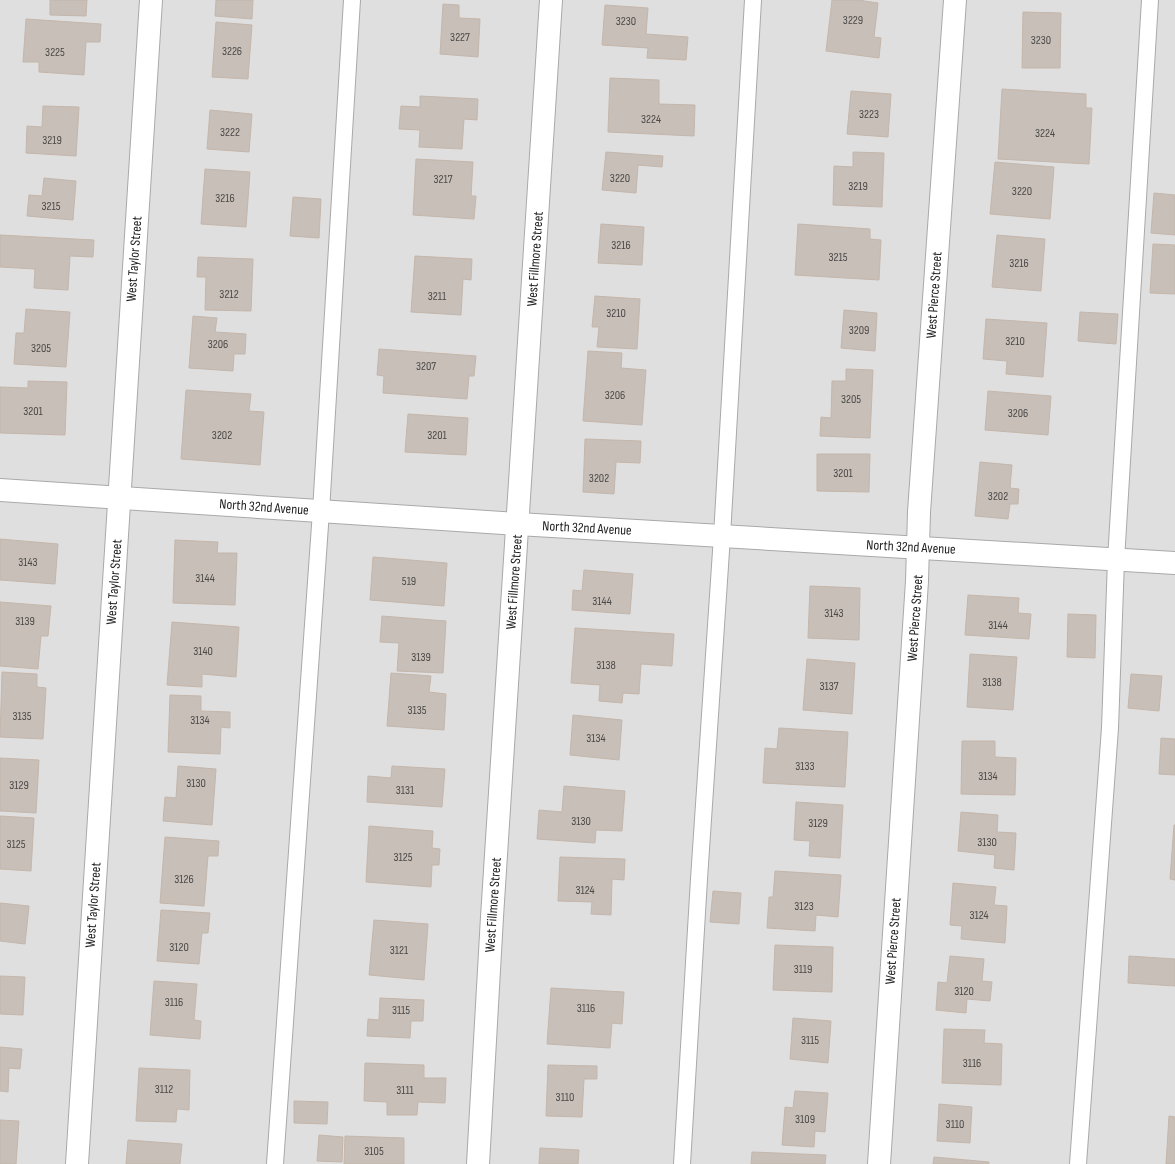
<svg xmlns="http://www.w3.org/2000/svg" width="1175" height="1164" font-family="'Sofia Sans Condensed',sans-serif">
  <rect width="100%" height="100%" fill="#f2efe9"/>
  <rect fill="#e0dfdf" x="0" y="0" width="1175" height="1164"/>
  <g fill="#c7bfb8" stroke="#c4b6ab">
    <polygon points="50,0 87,0 86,16 50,15"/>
    <polygon points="216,0 253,0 252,19 215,16"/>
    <polygon points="832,0 858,0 878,3 874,37 881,38 879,58 826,51"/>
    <polygon points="443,4 459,5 459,18 480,19 478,57 440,54"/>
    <polygon points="605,5 648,8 646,34 688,37 686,60 647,58 648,48 602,45"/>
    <polygon points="1023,12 1061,13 1060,68 1022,68"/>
    <polygon points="26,19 101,24 100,42 86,42 84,75 39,72 39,62 23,62"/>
    <polygon points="216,22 252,25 248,79 212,77"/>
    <polygon points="610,78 659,80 659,104 695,105 694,136 608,132"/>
    <polygon points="1002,89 1086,94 1086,108 1092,108 1089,164 998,159"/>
    <polygon points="851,91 891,94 888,137 847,134"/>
    <polygon points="420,96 478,99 477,120 464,119 462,149 419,147 420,130 399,129 401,106 420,107"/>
    <polygon points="43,106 79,107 76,156 26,153 27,126 42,127"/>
    <polygon points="210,110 252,114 249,152 207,149"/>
    <polygon points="606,152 663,156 662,167 638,165 636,193 602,190"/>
    <polygon points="853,152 884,153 882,207 833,205 834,166 853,167"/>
    <polygon points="416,159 473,162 471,196 476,196 474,219 413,215"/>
    <polygon points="995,162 1054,167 1050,219 990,214"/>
    <polygon points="205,169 250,172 246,227 201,224"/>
    <polygon points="44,178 76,181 73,220 27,216 29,195 42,196"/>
    <polygon points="1154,193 1175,195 1175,235 1151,233"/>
    <polygon points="293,197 321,199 319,238 290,236"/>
    <polygon points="601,224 644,227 642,265 598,263"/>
    <polygon points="798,224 870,229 870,239 881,240 879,280 795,275"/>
    <polygon points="0,235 94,240 93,257 70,256 68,290 34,288 35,269 0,267"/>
    <polygon points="997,235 1045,239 1041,291 992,287"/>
    <polygon points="1153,244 1175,245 1175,294 1150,293"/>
    <polygon points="415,256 472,259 471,280 463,279 461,315 411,312"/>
    <polygon points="198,257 253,259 251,311 205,310 206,277 197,277"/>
    <polygon points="595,296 640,299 637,349 597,347 599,327 592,327"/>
    <polygon points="26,309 70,312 66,367 14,364 16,333 24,333"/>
    <polygon points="844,310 877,313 875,351 841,348"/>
    <polygon points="1080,312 1118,314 1116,344 1078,341"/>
    <polygon points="193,316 217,318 215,332 246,334 245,354 234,354 233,371 189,368"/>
    <polygon points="986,319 1047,323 1043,377 1006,374 1007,361 983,359"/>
    <polygon points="379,349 476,356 474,376 469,376 467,399 383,393 384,376 377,375"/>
    <polygon points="588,351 622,353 621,368 646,370 642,425 583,421"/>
    <polygon points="846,369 873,370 870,438 820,436 821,417 831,418 832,381 846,381"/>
    <polygon points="28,381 67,382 65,435 0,433 0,387 28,388"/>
    <polygon points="186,390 251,394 249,411 264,412 260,465 181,459"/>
    <polygon points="988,391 1051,396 1048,435 985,430"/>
    <polygon points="408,414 468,418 466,455 405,452"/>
    <polygon points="585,439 641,441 640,463 616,462 614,494 583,492"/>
    <polygon points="817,454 870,454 869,492 817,491"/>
    <polygon points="980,462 1012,465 1010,488 1019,489 1018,504 1010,504 1008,519 975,516"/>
    <polygon points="0,539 58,544 55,584 0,580"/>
    <polygon points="175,540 218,542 217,553 237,553 235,605 173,603"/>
    <polygon points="373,557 447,563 444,606 370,600"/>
    <polygon points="584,570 633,574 630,614 572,610 573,590 582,591"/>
    <polygon points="810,586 860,588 859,640 808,638"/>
    <polygon points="968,595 1019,598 1018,613 1031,614 1029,639 965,635"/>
    <polygon points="0,602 51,606 48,636 41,636 38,669 0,666"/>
    <polygon points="1068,614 1096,615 1095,658 1067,657"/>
    <polygon points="382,616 446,621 443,673 397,671 399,643 380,642"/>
    <polygon points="172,622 239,627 236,677 202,674 202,687 167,685"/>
    <polygon points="575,628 674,634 672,666 641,664 639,694 623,693 622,703 599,701 600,685 571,683"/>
    <polygon points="970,654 1017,657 1013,710 967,707"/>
    <polygon points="807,659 855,663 852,714 803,710"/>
    <polygon points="2,672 37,674 37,687 46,688 43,739 0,737"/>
    <polygon points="391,673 431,676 429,692 446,694 444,730 387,726"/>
    <polygon points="1131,674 1162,676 1159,711 1128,708"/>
    <polygon points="170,695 201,696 201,711 230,712 230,728 221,727 220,754 168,752"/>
    <polygon points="573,715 622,720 619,760 570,755"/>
    <polygon points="779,728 848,732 845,787 763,783 765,748 777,749"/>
    <polygon points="1161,738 1175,739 1175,775 1159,774"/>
    <polygon points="962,741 995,741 995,757 1016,758 1015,795 961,794"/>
    <polygon points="0,758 39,760 36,813 0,811"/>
    <polygon points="178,766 216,769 212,825 163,821 165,797 176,798"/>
    <polygon points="392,766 445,769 442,807 367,802 368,776 391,778"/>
    <polygon points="564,786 625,791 622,831 596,830 595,843 537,839 539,810 562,812"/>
    <polygon points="796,802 843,805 840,858 809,856 810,841 794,840"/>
    <polygon points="961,812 998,815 997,832 1016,833 1014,870 994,868 995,855 958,851"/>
    <polygon points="0,816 34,818 31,871 0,869"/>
    <polygon points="1174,825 1175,825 1175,880 1170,879"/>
    <polygon points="369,826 433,831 432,848 440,849 439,865 432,865 431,887 366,882"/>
    <polygon points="165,837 219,841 218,856 208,856 204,906 160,903"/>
    <polygon points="560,857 625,859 624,880 612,879 611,915 591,914 592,902 558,901"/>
    <polygon points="775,871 841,875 838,917 816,915 815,931 767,928 769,897 773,897"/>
    <polygon points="953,883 996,887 994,905 1007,906 1005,943 961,939 962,926 950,925"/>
    <polygon points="713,891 741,893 739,924 710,922"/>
    <polygon points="0,903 29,906 25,944 0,941"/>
    <polygon points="161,910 210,913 208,933 202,933 199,964 157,961"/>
    <polygon points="374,920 428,924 424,980 369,975"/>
    <polygon points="775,945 833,947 832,992 773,990"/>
    <polygon points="950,956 984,959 982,981 992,982 990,1001 967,999 966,1013 936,1010 938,982 947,983"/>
    <polygon points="1129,956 1175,959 1175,986 1128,983"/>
    <polygon points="0,976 25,977 23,1015 0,1014"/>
    <polygon points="154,981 197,984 194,1020 201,1021 200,1039 150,1035"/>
    <polygon points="551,988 624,992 622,1024 612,1023 610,1048 547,1044"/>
    <polygon points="380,998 424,1000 423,1021 411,1021 410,1038 367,1036 368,1019 379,1020"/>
    <polygon points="793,1018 831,1021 828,1063 790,1059"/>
    <polygon points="944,1029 985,1030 984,1043 1002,1044 1001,1085 942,1083"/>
    <polygon points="0,1047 22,1049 20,1069 9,1068 8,1092 0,1091"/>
    <polygon points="365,1063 424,1065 424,1078 446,1078 445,1103 418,1102 417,1115 387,1115 387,1102 364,1101"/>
    <polygon points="548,1065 597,1066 597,1079 584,1079 582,1117 546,1116"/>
    <polygon points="139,1068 190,1070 189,1110 177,1109 176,1122 136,1121"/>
    <polygon points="795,1091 828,1093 825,1132 815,1131 814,1147 782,1145 785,1107 793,1108"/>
    <polygon points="294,1101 328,1102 327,1124 294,1123"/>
    <polygon points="939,1104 972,1107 970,1143 937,1141"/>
    <polygon points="1169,1116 1175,1117 1175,1164 1166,1164"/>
    <polygon points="0,1120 19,1121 16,1164 0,1164"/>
    <polygon points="319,1135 343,1137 342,1162 317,1161"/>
    <polygon points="345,1136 404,1138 404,1164 344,1164"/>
    <polygon points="128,1140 182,1144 180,1164 126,1164"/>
    <polygon points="540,1148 579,1150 578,1164 539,1164"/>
    <polygon points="752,1152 826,1155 825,1164 751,1164"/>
    <polygon points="934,1157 989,1162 989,1164 933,1164"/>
  </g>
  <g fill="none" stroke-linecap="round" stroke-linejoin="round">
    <g stroke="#a9a9a9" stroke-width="18">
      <g id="lane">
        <polyline points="275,1164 321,511 352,0"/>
        <polyline points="682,1164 699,879 722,536 753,0"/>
        <polyline points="1078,1164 1110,728 1116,560 1150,0"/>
      </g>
    </g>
    <g stroke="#a9a9a9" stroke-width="24">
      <g id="street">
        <polyline points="0,490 518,524 1175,563"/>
        <polyline points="77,1164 151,0"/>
        <polyline points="478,1164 492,917 551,0"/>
        <polyline points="879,1164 917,581 919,512 955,0"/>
      </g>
    </g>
    <use href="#lane" stroke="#fff" stroke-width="16"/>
    <use href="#street" stroke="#fff" stroke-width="22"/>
  </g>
  <g text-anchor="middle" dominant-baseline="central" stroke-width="4" stroke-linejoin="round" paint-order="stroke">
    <g font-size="12" fill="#4b4948">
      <text x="853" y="20">3229</text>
      <text x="626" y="21">3230</text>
      <text x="460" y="37">3227</text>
      <text x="1041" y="40">3230</text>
      <text x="232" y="51">3226</text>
      <text x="55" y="52">3225</text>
      <text x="869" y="114">3223</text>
      <text x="651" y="119">3224</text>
      <text x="230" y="132">3222</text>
      <text x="1045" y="133">3224</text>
      <text x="52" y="140">3219</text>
      <text x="620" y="178">3220</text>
      <text x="443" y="179">3217</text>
      <text x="858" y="186">3219</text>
      <text x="1022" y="191">3220</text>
      <text x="225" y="198">3216</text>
      <text x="51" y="206">3215</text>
      <text x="621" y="245">3216</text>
      <text x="838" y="257">3215</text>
      <text x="1019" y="263">3216</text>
      <text x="229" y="294">3212</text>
      <text x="437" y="296">3211</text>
      <text x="616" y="313">3210</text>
      <text x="859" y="330">3209</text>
      <text x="1015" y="341">3210</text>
      <text x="218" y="344">3206</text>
      <text x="41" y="348">3205</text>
      <text x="426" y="366">3207</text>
      <text x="615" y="395">3206</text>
      <text x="851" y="399">3205</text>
      <text x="33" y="411">3201</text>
      <text x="1018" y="413">3206</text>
      <text x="222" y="435">3202</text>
      <text x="437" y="435">3201</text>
      <text x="843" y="473">3201</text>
      <text x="599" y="478">3202</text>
      <text x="998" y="496">3202</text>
      <text x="28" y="562">3143</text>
      <text x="205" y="578">3144</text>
      <text x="409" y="581">519</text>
      <text x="602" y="601">3144</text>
      <text x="834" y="613">3143</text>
      <text x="25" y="621">3139</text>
      <text x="998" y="625">3144</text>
      <text x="203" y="651">3140</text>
      <text x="421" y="657">3139</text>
      <text x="606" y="665">3138</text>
      <text x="992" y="682">3138</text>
      <text x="829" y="686">3137</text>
      <text x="417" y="710">3135</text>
      <text x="22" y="716">3135</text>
      <text x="200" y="720">3134</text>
      <text x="596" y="738">3134</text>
      <text x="805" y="766">3133</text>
      <text x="988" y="776">3134</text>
      <text x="196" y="783">3130</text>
      <text x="19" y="785">3129</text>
      <text x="405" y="790">3131</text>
      <text x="581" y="821">3130</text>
      <text x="818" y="823">3129</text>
      <text x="987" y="842">3130</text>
      <text x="16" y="844">3125</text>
      <text x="403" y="857">3125</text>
      <text x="184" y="879">3126</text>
      <text x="585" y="890">3124</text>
      <text x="804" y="906">3123</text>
      <text x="979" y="915">3124</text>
      <text x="179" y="947">3120</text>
      <text x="399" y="950">3121</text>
      <text x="803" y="969">3119</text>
      <text x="964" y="991">3120</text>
      <text x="174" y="1002">3116</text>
      <text x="586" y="1008">3116</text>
      <text x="401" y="1010">3115</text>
      <text x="810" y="1040">3115</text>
      <text x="972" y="1063">3116</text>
      <text x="164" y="1089">3112</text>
      <text x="405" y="1090">3111</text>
      <text x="565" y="1097">3110</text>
      <text x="805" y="1119">3109</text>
      <text x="955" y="1124">3110</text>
      <text x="374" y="1151">3105</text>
    </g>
    <g font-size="14" fill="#222" stroke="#fff">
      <text transform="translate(134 259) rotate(-86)">West Taylor Street</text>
      <text transform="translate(535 259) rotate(-86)">West Fillmore Street</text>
      <text transform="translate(934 295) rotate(-86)">West Pierce Street</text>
      <text transform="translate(264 507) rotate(4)">North 32nd Avenue</text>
      <text transform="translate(587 528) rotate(3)">North 32nd Avenue</text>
      <text transform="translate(911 547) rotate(3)">North 32nd Avenue</text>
      <text transform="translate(114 582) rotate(-86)">West Taylor Street</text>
      <text transform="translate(514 582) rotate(-86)">West Fillmore Street</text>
      <text transform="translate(915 618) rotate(-86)">West Pierce Street</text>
      <text transform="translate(93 905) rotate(-86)">West Taylor Street</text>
      <text transform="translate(493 905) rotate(-86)">West Fillmore Street</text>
      <text transform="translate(893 941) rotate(-86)">West Pierce Street</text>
    </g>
  </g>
</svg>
